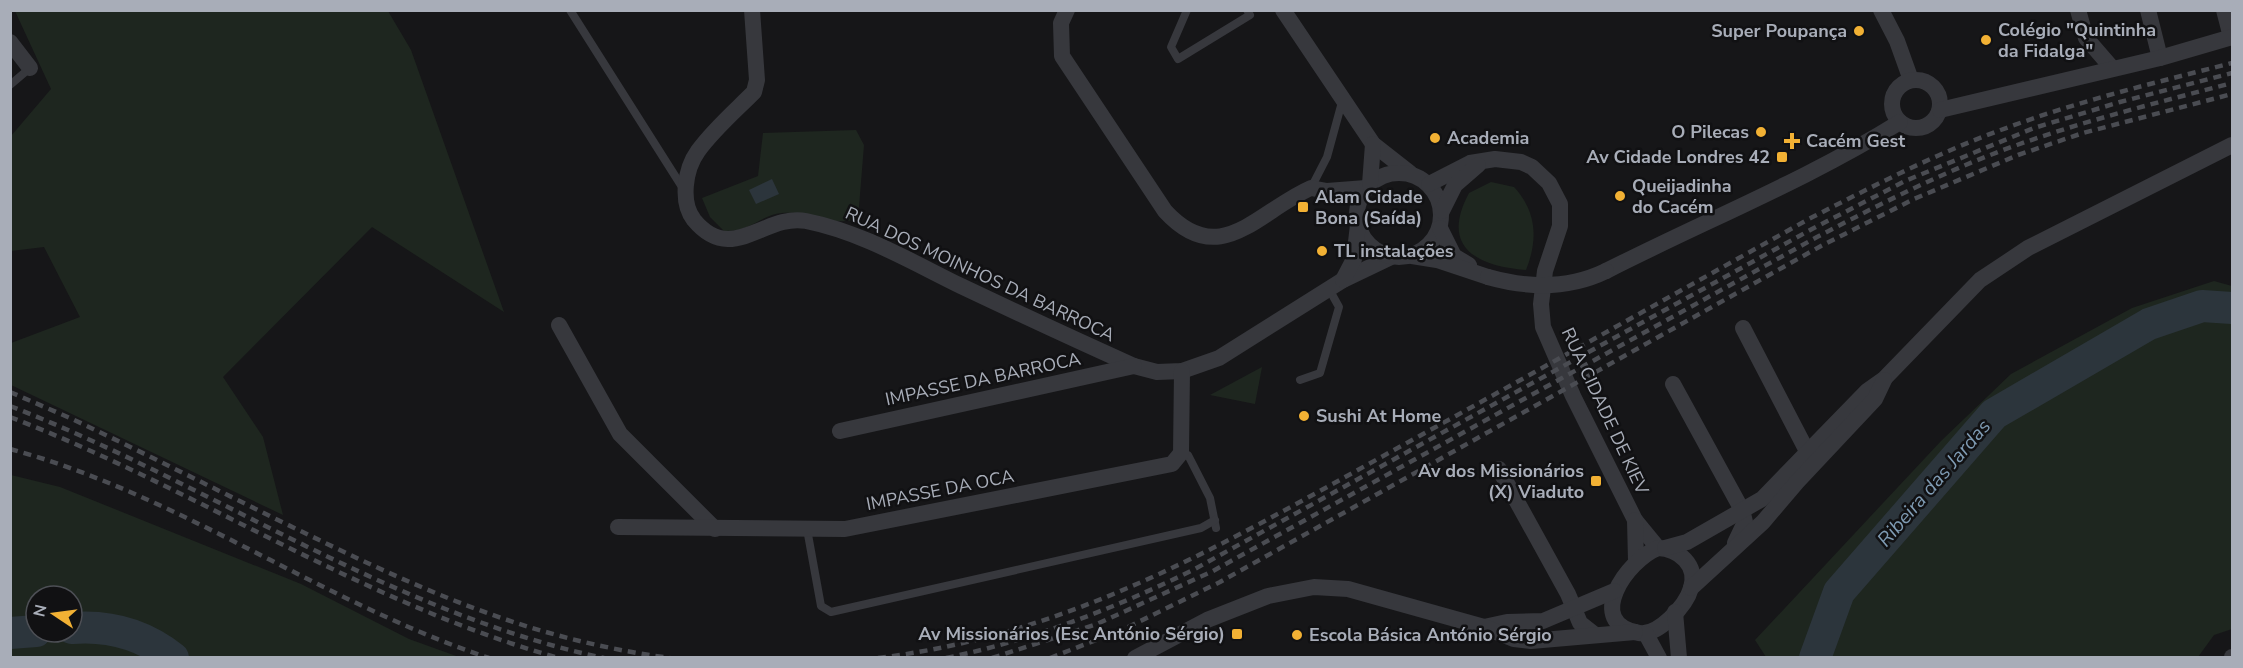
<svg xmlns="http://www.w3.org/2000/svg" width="2243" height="668" font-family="'Nunito Sans',sans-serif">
  <rect width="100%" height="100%" fill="#161618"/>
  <g fill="#1e261f" fill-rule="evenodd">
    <polygon points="15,11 388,11 411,50 504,312 372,227 223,377 263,437 283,515 11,385 11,343 80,317 44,247 11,251 11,136 51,89"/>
    <path d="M856,130L864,145L858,219C830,227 808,210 782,213C760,215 751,232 724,231L710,217L702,198L758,176L763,133Z"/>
    <path d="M1491,182L1514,187C1537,212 1538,240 1526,270C1476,266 1440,247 1469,193Z"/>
    <polygon points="2214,281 2232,286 2232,629 2214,635 2198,657 1766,657 1755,640 1941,441 2011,374 2132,308"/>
    <polygon points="1262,367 1255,404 1210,395"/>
    <path d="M11,475L60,487L301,584L409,639L459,657H11ZM36,596H72V632H36Z"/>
  </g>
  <polygon fill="#2c353c" points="772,179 779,194 756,204 749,190"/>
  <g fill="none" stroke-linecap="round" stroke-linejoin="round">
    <g stroke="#2c353c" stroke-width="32">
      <path d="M72,628C109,625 144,635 173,658"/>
      <polyline points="10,633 36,631"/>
      <polyline points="1815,658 1839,592 1994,414 2149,324 2202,306 2232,308"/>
    </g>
    <g stroke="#37383d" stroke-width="8">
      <polyline points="570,10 684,190"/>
      <polyline points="1187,10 1171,47 1178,59 1250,15 1247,10"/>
      <polyline points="10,85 30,68"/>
      <polyline points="1311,188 1327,157 1342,102"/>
      <polyline points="1300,380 1320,373 1339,307 1329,289"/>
      <polyline points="1181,453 1188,455 1210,498 1216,528"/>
      <polyline points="807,529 821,606 831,612 1201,528 1215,520"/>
    </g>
    <g stroke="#37383d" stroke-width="16">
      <path d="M752,10L757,80L754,92C735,111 713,130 698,151C685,169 680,202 694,220C732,266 765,213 806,221C861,232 910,261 961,286C1018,313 1076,340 1134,366L1157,372L1182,371L1219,358L1343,280L1391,257"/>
      <path d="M1067,10L1061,23L1062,56L1165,211C1220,271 1258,211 1311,188L1327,191L1366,188"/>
      <polyline points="1283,10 1373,144 1410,173"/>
      <polyline points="1881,10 1897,41 1911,80"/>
      <polyline points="2078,10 2086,38 2112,68"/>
      <polyline points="2148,10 2160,58"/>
      <polyline points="2224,10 2231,37"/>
      <polyline points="10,42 30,68"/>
      <circle cx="1916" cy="104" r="24"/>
      <polyline points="1940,110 2160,58 2232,37"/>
      <circle cx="1399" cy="215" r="42"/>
      <polyline points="1370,184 1373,144"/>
      <polyline points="1429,184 1470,163 1495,159 1521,162 1532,167 1549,183 1560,204 1560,226 1545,271 1541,304 1543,327 1573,396 1635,520 1658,548"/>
      <polyline points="1442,211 1455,185 1478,165"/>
      <polyline points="1440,228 1454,256 1469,265"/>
      <polyline points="1412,256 1437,260 1488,277"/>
      <path d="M1606,271C1704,221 1807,180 1900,122"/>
      <polyline points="1343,280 1354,259 1358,225"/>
      <polyline points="559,325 620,434 715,529"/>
      <polyline points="1743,328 1808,453"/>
      <polyline points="1673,384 1742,510 1745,522 1735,543"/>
      <polyline points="840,431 1134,366"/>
      <polyline points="1499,469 1568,594 1580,623 1594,634"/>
      <polyline points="1635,520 1636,561"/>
      <polyline points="618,527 845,529 1172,464 1181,453 1182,371"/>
      <path d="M1658,548C1679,549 1698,565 1691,588C1686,606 1658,636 1639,633C1583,623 1627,560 1658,548Z"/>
      <polyline points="1665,548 1687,542 1762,499 1867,391 1884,379 1980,280 2028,248 2232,145"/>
      <polyline points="1691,588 1763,522 1797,482 1875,399 1884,380"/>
      <polyline points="1675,612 1679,658"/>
      <polyline points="1484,627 1507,622 1543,621 1614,591"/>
      <polyline points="1646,634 1659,658"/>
      <polyline points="1135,658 1207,620 1268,596 1314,587 1348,589 1484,627 1514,639 1531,641 1635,632"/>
      <polyline points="2232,658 2232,657"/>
    </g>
    <g stroke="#4a4c52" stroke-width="4.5" stroke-dasharray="8 6" stroke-linecap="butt">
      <path d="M10,392L70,418C140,451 209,486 278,520C411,585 521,638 670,658"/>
      <path d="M10,406C211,484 391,613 604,658"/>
      <path d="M10,417C197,489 365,604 559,658"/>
      <path d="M10,449C180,495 323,603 489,658"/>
      <path d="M878,658C1074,634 1225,543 1394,450C1532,374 1669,297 1807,220C1873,186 1939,152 2009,127C2082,100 2158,82 2232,63"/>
      <path d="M946,658C1033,640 1113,609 1193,570L1812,229L1905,181L2034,128L2120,102L2232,73"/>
      <path d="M992,658L1097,624L1213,571L1817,237C1882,203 1947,170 2017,145C2087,120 2160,102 2232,83"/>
      <polyline points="1050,658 1122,630 1220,582 1821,246 1914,199 2018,155 2083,133 2232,94"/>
    </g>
    <path stroke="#37383d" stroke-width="16" d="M1488,277C1527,288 1569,289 1606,271"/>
  </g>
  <g fill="#f2b134" stroke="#111113" stroke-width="2">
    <circle cx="1859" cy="31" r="6"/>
    <circle cx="1986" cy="40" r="6"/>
    <circle cx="1761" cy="132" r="6"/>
    <circle cx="1435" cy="138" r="6"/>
    <path d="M1789 132h6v6h6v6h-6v6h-6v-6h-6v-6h6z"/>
    <rect x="1776" y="151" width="12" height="12" rx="3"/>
    <circle cx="1620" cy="196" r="6"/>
    <rect x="1297" y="201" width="12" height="12" rx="3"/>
    <circle cx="1322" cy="251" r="6"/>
    <circle cx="1304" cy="416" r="6"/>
    <rect x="1590" y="475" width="12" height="12" rx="3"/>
    <rect x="1231" y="628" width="12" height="12" rx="3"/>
    <circle cx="1297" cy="635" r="6"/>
  </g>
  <g text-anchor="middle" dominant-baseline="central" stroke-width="5" stroke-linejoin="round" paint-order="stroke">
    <g font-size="18" font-weight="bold" fill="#a8adb8" stroke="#111113" text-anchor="start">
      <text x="1998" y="30">Colégio "Quintinha<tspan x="1998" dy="21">da Fidalga"</tspan></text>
      <text x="1847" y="31" text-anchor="end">Super Poupança</text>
      <text x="1749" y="132" text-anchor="end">O Pilecas</text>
      <text x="1447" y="138">Academia</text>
      <text x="1806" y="141">Cacém Gest</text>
      <text x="1770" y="157" text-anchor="end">Av Cidade Londres 42</text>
      <text x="1632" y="186">Queijadinha<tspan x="1632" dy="21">do Cacém</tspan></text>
      <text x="1315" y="197">Alam Cidade<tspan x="1315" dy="21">Bona (Saída)</tspan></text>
      <text x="1334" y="251">TL instalações</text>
      <text x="1316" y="416">Sushi At Home</text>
      <text x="1584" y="471" text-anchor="end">Av dos Missionários<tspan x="1584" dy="21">(X) Viaduto</tspan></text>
      <text x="1225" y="634" text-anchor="end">Av Missionários (Esc António Sérgio)</text>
      <text x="1309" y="635">Escola Básica António Sérgio</text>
    </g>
    <g font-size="18" fill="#a8adb8" stroke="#111113">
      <text transform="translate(980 274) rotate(25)">RUA DOS MOINHOS DA BARROCA</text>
      <text transform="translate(983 379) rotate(-12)">IMPASSE DA BARROCA</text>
      <text transform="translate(1605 411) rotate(65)">RUA CIDADE DE KIEV</text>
      <text transform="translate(940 490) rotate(-11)">IMPASSE DA OCA</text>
    </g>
    <g font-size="20" font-style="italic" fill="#7f9bb3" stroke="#111113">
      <text transform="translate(1934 483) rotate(-49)">Ribeira das Jardas</text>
    </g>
  </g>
  <rect width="2243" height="668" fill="none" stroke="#a8adb8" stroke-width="24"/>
  <g transform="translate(54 614) rotate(283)"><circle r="28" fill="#111113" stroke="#4d4f55" stroke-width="1.5"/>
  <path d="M0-4.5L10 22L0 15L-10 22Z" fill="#f2b134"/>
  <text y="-9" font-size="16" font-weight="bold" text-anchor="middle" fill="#a8adb8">N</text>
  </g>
</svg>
